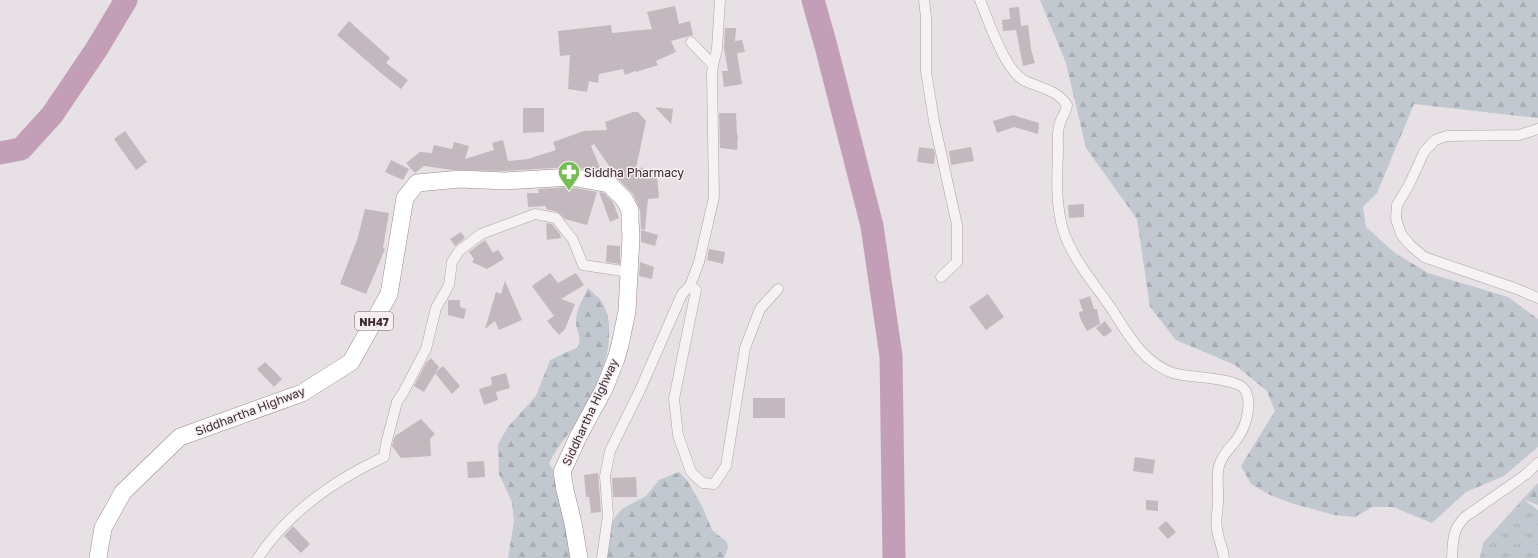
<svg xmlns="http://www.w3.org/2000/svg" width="1538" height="558" font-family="'Golos Text',sans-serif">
  <defs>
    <pattern id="grass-tufts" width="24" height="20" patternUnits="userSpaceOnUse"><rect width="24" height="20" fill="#c2c8d0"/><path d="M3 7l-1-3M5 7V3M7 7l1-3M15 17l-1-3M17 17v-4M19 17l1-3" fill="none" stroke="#a8acb3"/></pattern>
    <pattern id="forest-firs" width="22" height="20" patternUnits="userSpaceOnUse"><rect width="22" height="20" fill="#c2c8d0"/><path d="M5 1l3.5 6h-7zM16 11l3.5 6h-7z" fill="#a8acb3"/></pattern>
  </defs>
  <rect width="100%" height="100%" fill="#e7e0e4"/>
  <polygon fill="url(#grass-tufts)" points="1523,499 1538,510 1538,558 1480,558 1483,543"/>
  <g fill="url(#forest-firs)">
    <polygon points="1040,0 1538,0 1538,118 1414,104 1377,193 1363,207 1366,227 1395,253 1428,273 1508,297 1538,319 1538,447 1504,476 1466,492 1432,523 1393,507 1372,507 1355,517 1334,515 1291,503 1270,495 1251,484 1241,466 1275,411 1267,391 1235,365 1176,340 1150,307 1137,219 1086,148 1066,63"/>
    <path d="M588,288C593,293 600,298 603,304C619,331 601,383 587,408C575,428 558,443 549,464L555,472L573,558H508L514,522L512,502L499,474L498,444L508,427L536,396L550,360L578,347C582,338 576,330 576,322C576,310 583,299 588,288Z"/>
    <polygon points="679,472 687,480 702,506 712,530 727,542 728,548 724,558 606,558 607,531 616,516 622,509 646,496 659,480"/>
    <polygon points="1538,483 1538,505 1523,499"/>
  </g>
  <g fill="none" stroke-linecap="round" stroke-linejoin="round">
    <g stroke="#c39fb7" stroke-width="23">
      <polyline points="813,0 826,46 872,226 891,356 894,558"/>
      <polyline points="0,153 21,149 52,115 96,50 126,0"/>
    </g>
  </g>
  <g fill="#c3b8be">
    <polygon points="675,6 679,24 690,21 693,35 671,41 676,52 656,61 658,65 636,72 635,71 625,75 623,69 599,74 598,83 589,81 587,92 568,89 570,55 560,56 558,31 611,25 612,33 652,29 647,12"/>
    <polygon points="1019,7 1021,26 1028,25 1031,49 1035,63 1023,66 1016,30 1003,31 1002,20 1010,19 1009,8"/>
    <polygon points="349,21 390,58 386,63 408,80 401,89 382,74 337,35"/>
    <polygon points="725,28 736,28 735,41 742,40 745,52 737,53 742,84 724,87 722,71 728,71 724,48"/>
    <polygon points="655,107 673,109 671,124"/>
    <polygon points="523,108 544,108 544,132 523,133"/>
    <polygon points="633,112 638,112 646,121 635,173 642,167 649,178 657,177 659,198 648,199 645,230 641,229 640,210 633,194 618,179 594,144 591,146 602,172 572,167 505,171 453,170 424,166 415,173 406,163 420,152 432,153 434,145 452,149 454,142 469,146 465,159 494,150 492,143 503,140 508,161 528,159 556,150 553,142 584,131 607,130 605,122"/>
    <polygon points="719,113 736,113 737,135 738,135 737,150 720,148"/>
    <polygon points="1013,115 1039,123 1038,134 1014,127 997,133 993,121"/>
    <polygon points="125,131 147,162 136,170 114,139"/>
    <polygon points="919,147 934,149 935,155 934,164 917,162"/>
    <polygon points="971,147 974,161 951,165 949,151"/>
    <polygon points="391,160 409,169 403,180 385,172"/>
    <polygon points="571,187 597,192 587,225 565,219 558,212 546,209 546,206 528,207 527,193 539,193 538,189"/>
    <polygon points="599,192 604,193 613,202 619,218 610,222"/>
    <polygon points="1084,204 1084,217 1069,218 1068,205"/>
    <polygon points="365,209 389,213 383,248 385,249 366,294 340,284 358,237"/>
    <polygon points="546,223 552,224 560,234 561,238 547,240"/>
    <polygon points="641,230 658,235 655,246 641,242"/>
    <polygon points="461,232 465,238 455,246 450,239"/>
    <polygon points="485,240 493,253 498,250 504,259 487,269 472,262 474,259 469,252"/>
    <polygon points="607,245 620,246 620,264 606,262"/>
    <polygon points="709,249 725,252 723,264 707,260"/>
    <polygon points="640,262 654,267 652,279 639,276"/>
    <polygon points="550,273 558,283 576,273 584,285 561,299 575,304 565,329 559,335 547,321 554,316 532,286"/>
    <polygon points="505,281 522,320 499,330 495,321 485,329 496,292 501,294"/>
    <polygon points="988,294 1004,317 986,330 969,307"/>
    <polygon points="1090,296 1094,309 1097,309 1100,324 1087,331 1080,318 1079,312 1083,311 1079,300"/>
    <polygon points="448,300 460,300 460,307 466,309 464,319 448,315"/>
    <polygon points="1105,321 1112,331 1104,337 1096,328"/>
    <polygon points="431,358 439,367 424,392 414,386 426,363"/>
    <polygon points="265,362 282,379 274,387 257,369"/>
    <polygon points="443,366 460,386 452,394 435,373"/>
    <polygon points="506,373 510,388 496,392 498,400 484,405 479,389 492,385 491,377"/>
    <rect x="753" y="398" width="32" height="20"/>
    <polygon points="421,419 435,434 430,439 431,456 401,458 392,446 395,436"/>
    <polygon points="1135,457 1155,460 1153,474 1133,471"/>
    <polygon points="484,461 485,477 468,478 467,462"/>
    <polygon points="598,473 601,512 591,513 589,497 586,497 584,475"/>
    <polygon points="636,477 637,497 613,497 612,478"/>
    <polygon points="1146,500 1158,501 1158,511 1146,510"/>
    <polygon points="1166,521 1176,532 1168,539 1158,528"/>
    <polygon points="293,526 310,544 301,553 284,536"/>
  </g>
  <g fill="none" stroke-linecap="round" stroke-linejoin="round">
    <g stroke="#ada2a8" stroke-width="11">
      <g id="minor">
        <polyline points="924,0 926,17 926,71 934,121 957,225 957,262 941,277"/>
        <path d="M980,0C988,20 1005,71 1025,81C1040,88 1056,89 1067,105C1066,114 1060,118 1059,127C1057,134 1058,143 1058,151C1057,179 1055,211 1066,238C1077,265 1097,287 1113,311C1128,335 1144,363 1173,373C1188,378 1238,377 1245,390C1252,402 1247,424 1239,436C1232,448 1224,450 1219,466C1216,477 1219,490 1218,502C1218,511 1215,519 1217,529C1218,539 1223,548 1224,558"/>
        <polyline points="713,65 717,49 720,0"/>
        <polyline points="1538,129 1519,135 1447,136 1435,140 1424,152 1409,185 1397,205 1396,219 1401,234 1410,245 1424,257 1517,289 1538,298"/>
        <polyline points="690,286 699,262 714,197 712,74 713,65 691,42"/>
        <path d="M258,558C288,512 335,480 384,457L386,444L397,402L403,393L426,349L436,308L449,285L452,262L459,251L481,234L535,214L556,218L573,240L583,265L629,272"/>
        <polyline points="602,558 608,515 605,476 610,451 640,390 682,294 690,286 696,290 674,399 678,435 691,472 703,483 714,484 726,466 745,348 760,309 778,289"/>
        <path d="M1452,558C1453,541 1452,530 1465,517L1525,475L1538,463"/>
      </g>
    </g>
    <g stroke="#9c8994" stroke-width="18">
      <polyline id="trunk" points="98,558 103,528 123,492 180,437 302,393 351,362 389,294 405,198 417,183 460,179 505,181 572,177 609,184 624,199 630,210 630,220 631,237 627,311 620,345 616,359 604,389 578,437 562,472 565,490 573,523 579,558"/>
    </g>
    <use href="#minor" stroke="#f6f2f4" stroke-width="10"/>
    <use href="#trunk" stroke="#fff" stroke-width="17"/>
  </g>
  <defs>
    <g id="pharmacy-pin" transform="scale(1.15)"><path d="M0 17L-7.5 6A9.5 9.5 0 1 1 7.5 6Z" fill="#75bf52" stroke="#f5eff2"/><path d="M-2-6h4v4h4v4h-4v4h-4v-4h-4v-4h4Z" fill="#fff"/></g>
  </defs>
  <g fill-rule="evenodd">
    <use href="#pharmacy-pin" x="569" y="172"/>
  </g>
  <g text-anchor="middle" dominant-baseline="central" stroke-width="3" stroke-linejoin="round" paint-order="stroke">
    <rect fill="#f5eff2" stroke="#74656d" stroke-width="1" x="355" y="312" width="38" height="18" rx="3"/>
    <g font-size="11" font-weight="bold" fill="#3d2a34">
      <text x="374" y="321">NH47</text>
    </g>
    <g font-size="12" fill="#3d2a34" stroke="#f5eff2" text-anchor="start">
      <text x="584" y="172">Siddha Pharmacy</text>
    </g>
    <g font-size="12" fill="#3d2a34" stroke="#f5eff2">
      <text transform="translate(250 411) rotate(-21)">Siddhartha Highway</text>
      <text transform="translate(590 412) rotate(-65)">Siddhartha Highway</text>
    </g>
  </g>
</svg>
